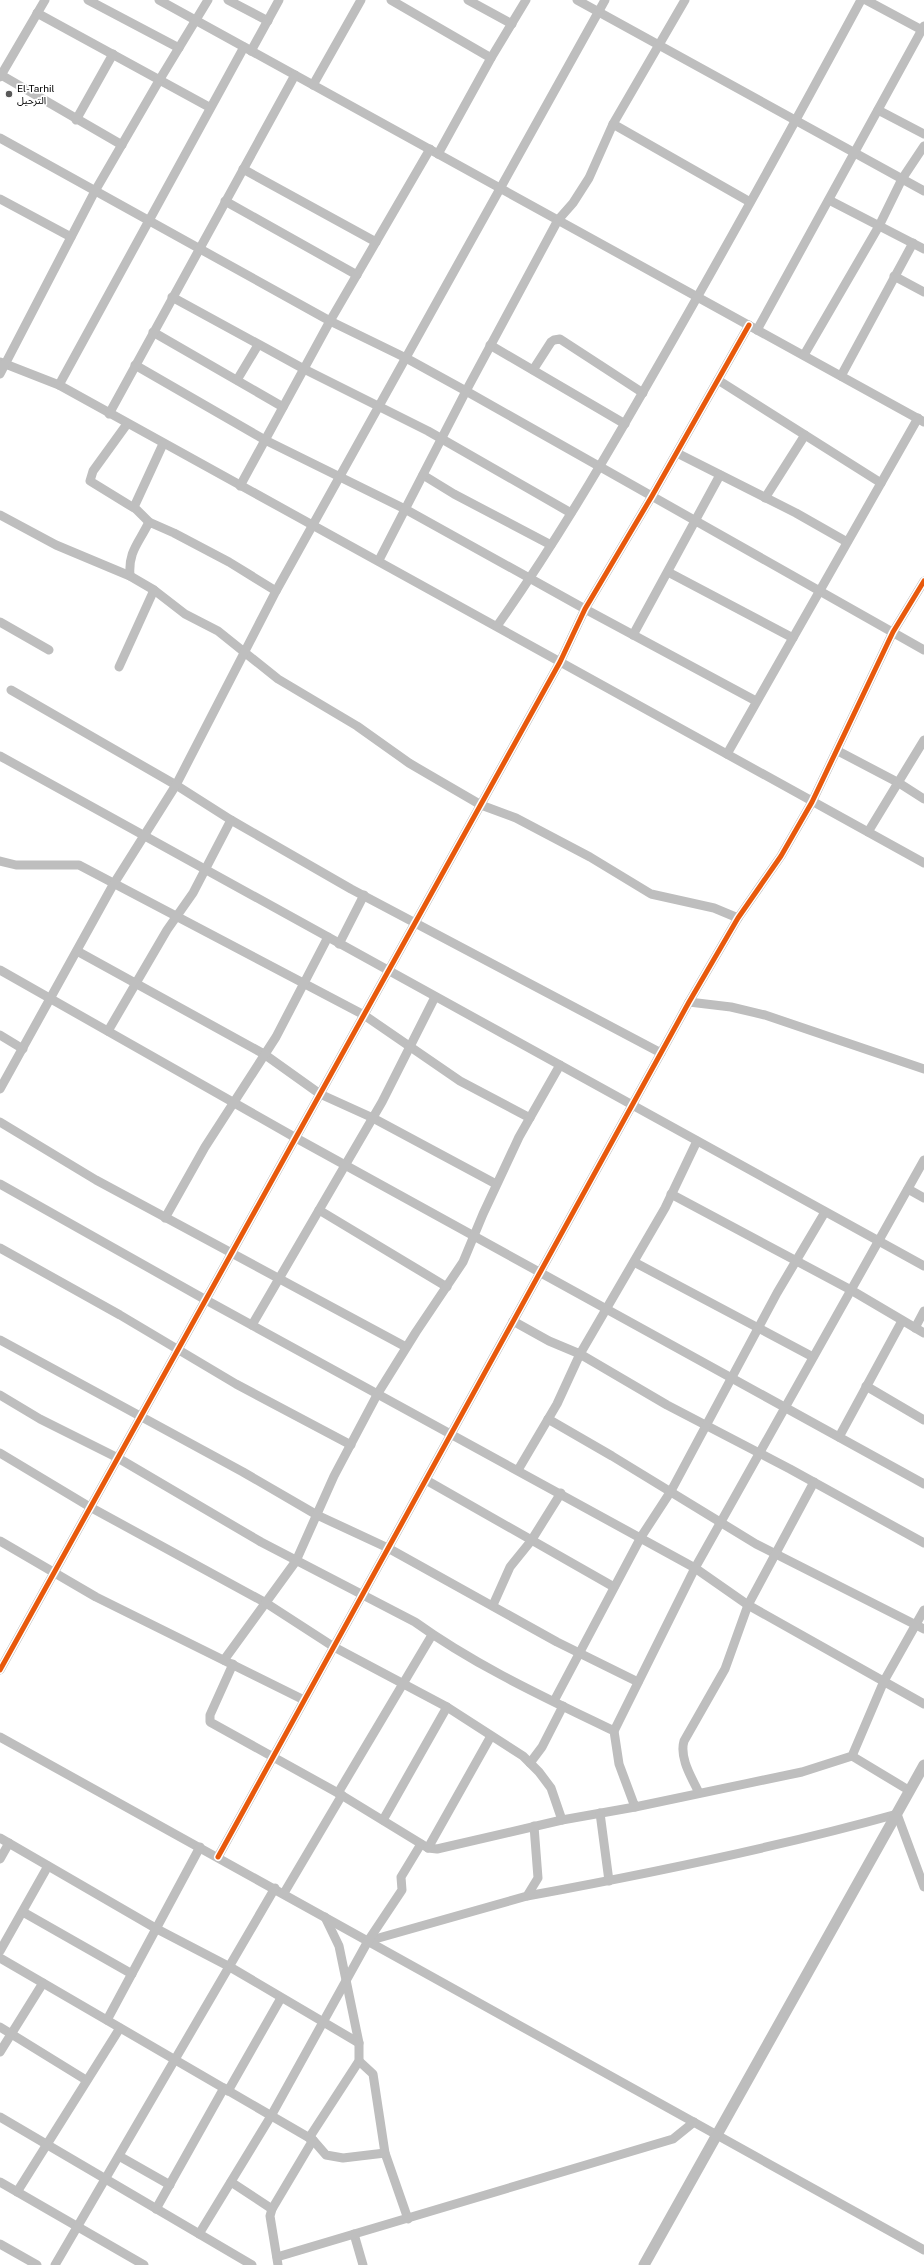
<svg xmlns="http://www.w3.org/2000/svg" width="924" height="2265" font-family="'Public Sans','Noto Sans Arabic',sans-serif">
  <rect width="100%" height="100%" fill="#fff"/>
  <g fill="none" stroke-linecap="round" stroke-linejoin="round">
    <g stroke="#bebebe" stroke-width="9">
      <polyline points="88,0 179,48"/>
      <polyline points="159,0 924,422"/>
      <polyline points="228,0 268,21"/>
      <polyline points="391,0 491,58"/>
      <polyline points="468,0 512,24"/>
      <polyline points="577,0 924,191"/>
      <polyline points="866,0 922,30"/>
      <polyline points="37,13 209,107"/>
      <polyline points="251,51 279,0"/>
      <polyline points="1,75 122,145"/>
      <polyline points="0,77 45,0"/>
      <polyline points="313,85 361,0"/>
      <polyline points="878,110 924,134"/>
      <polyline points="76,120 113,54"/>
      <polyline points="613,124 750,202"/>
      <polyline points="0,138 330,321 406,358 466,391 924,650"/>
      <polyline points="438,154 491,58 526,0"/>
      <polyline points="243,169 376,242"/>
      <polyline points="0,199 71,237"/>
      <polyline points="829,200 924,249"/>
      <polyline points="225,201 357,275"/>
      <polyline points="894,276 924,292"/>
      <polyline points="172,297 304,369 428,431 571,513"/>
      <polyline points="757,330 924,26"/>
      <polyline points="153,332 283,407"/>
      <polyline points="490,345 625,424"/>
      <polyline points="804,355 879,226 902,179 924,146"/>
      <polyline points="0,362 59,385 924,863"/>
      <polyline points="135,365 265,440 405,509 585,609 756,701"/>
      <polyline points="533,370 551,342 554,340 560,339 643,393"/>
      <polyline points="0,374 95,191 160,79 208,0"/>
      <polyline points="841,376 913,243"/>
      <polyline points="237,380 258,345"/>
      <polyline points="718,380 881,483"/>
      <polyline points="59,385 244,47"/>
      <polyline points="109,414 295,75"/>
      <polyline points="127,424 93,471 90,481 134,508"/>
      <polyline points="677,453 796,513 847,542"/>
      <polyline points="423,475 454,494 551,545"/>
      <polyline points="240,486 330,321 430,149"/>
      <polyline points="765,498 805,435"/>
      <polyline points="0,515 56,545 130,576 154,590 185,614 218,631 278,679 357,726 409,763 481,805 516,818 590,857 651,894 714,908 738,918"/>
      <polyline points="149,522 134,507 163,444"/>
      <polyline points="379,560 466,391 558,220 573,203 589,178 613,124 685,0"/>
      <polyline points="668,572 793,638"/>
      <path d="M130,576C128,551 139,543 149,522L174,533L229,562L276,591"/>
      <polyline points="0,622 49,650"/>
      <path d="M497,626C562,534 618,436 674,338C738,226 800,113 861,0"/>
      <polyline points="633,635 720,475"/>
      <polyline points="119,667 154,590"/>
      <polyline points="11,690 176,785 231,820 351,889 661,1053"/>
      <polyline points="838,751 899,783 924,799"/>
      <polyline points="727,754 918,418"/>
      <polyline points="0,756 924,1266"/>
      <polyline points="868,832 924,740"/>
      <polyline points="0,861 16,865 79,865 364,1015 460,1081 530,1118"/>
      <polyline points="339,944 364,895"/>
      <polyline points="77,951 264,1054 320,1094 373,1118 496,1184"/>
      <polyline points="0,970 296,1138 924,1484"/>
      <polyline points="689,1002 731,1007 765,1015 924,1069"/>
      <polyline points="108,1031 167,930 193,893 231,820"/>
      <polyline points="0,1035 23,1049"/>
      <polyline points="0,1089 113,885 176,785 276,591 605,0"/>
      <polyline points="0,1122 96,1180 406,1347"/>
      <polyline points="0,1184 206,1300 695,1568 748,1605 924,1704"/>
      <polyline points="908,1189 924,1198"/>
      <polyline points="671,1194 851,1290 924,1333"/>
      <polyline points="319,1210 447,1287"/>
      <polyline points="165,1218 205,1147 276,1037 328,937"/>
      <polyline points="0,1248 120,1315 236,1384 351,1445"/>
      <polyline points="634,1262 813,1357"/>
      <polyline points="513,1321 549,1341 580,1354 667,1405 790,1469 924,1543"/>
      <polyline points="252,1325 382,1102 435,997"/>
      <polyline points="915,1328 924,1311"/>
      <polyline points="0,1340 243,1472 317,1515 388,1548 557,1642 638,1682"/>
      <polyline points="866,1386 924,1420"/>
      <path d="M0,1395L40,1419L118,1458L261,1542L415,1622C476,1666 546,1698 614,1731L619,1764L635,1807L802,1772L852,1756L884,1681L924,1610"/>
      <polyline points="548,1419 612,1456 756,1544 924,1629"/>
      <polyline points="839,1437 902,1321"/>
      <polyline points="0,1453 90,1507 266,1603 334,1647 447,1707 523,1756 539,1772 551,1788 562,1820"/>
      <polyline points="518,1470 557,1404 580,1354 665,1208 697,1141"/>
      <polyline points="426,1480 614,1587"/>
      <polyline points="0,1541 96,1597 304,1700"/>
      <polyline points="493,1605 510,1567 531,1541 561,1493"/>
      <polyline points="224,1660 296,1561 334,1476 378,1393 416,1332 463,1262 483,1214 519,1137 560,1065"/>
      <polyline points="233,1664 210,1715 210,1722 338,1793 428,1848 437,1849 562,1820 635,1807"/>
      <polyline points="0,1670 560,662 585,609 652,496 749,325"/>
      <polyline points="554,1701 641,1537 671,1491 777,1293 825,1212"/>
      <polyline points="614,1731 695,1568 924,1160"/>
      <polyline points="0,1737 924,2250"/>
      <polyline points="852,1756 910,1791"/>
      <polyline points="530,1763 542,1747 563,1706"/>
      <polyline points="338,1793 432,1635"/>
      <path d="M699,1793C692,1778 679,1758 684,1741L725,1669L748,1605L814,1482"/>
      <polyline points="600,1813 609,1881"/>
      <polyline points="383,1820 447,1707"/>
      <polyline points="0,1838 157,1929 230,1967 359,2043"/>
      <polyline points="428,1848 491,1736"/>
      <polyline points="218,1857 689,1002 738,918 781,856 812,802 893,632 924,581"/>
      <polyline points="0,1859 9,1843"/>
      <polyline points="284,1893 342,1795"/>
      <path d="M527,1896C652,1873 775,1848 897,1814L924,1887"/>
      <polyline points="23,1912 132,1974"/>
      <polyline points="368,1941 527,1896 538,1878 534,1826"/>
      <polyline points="0,1951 48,1866"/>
      <polyline points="0,1958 313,2140 326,2155 343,2158 385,2153"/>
      <polyline points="107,2020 200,1847"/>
      <polyline points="0,2027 86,2080"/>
      <polyline points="0,2052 43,1983"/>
      <polyline points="359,2061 373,2074 385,2153 408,2219"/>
      <polyline points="228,2091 281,1998"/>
      <polyline points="0,2117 252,2265"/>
      <polyline points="309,2138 359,2061 359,2043 339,1946 325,1917"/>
      <polyline points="119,2156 170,2185"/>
      <polyline points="0,2182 144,2265"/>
      <polyline points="231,2182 272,2209"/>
      <polyline points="17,2192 120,2028"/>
      <polyline points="156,2209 224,2088"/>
      <polyline points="199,2234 271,2116 368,1941 402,1890 401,1877 421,1844"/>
      <polyline points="354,2234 363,2265"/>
      <polyline points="0,2244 37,2265"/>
      <polyline points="277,2257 673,2139 694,2122"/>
      <polyline points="55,2265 275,1888"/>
      <polyline points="278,2265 270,2216 272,2209 313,2140"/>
    </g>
    <polyline stroke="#bdbdbd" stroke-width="11" points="644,2265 924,1765"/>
    <g stroke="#fff" stroke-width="8">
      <g id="cycleway">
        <polyline points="0,1670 560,662 585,609 652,496 749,325"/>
        <polyline points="218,1857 689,1002 738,918 781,856 812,802 893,632 924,581"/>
      </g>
    </g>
    <use href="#cycleway" stroke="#e8590c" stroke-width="5"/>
  </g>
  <circle fill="#595959" stroke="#fff" stroke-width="1.5" cx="9" cy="94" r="4"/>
  <g text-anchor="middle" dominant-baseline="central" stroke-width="3.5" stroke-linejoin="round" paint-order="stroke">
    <g font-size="10" fill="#000" stroke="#fff" text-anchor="start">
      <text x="17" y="88">El-Tarhil<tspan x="17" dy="12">الترحيل</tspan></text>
    </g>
  </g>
</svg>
